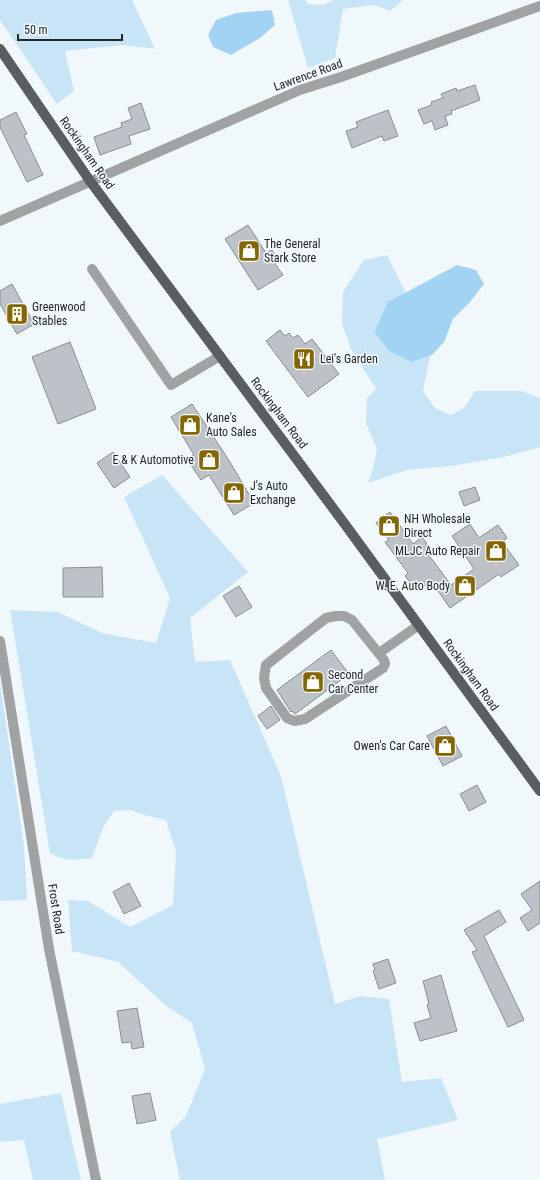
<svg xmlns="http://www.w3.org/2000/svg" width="540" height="1180" font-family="'Roboto Condensed',sans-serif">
  <rect width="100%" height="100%" fill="#f1f8fc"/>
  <g fill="#c8e5f8">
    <polygon points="0,0 132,0 155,49 123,45 65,51 74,91 57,104 0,20"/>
    <polygon points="288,0 305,0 308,4 323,5 334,0 403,0 390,11 374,5 343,9 335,58 308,68"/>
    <polygon points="387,255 406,293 388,303 374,332 390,352 412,362 430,356 423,391 435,408 451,415 464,408 475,391 521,391 540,398 540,447 504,457 451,466 407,470 368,483 373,468 377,449 366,424 367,398 376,389 351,349 342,324 343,292 364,260"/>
    <path d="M162,475L248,572L190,618L195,662L230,660L281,776L335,1004L360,996L389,999L402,1082L441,1078L458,1120L377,1139L385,1180H180L170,1132L186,1116L205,1069L192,1023L165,1005L118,962L72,951L68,900L88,901L130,927L173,905L176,852L166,820L148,816L130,810L114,811L104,826L92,858C76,860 65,862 50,853L10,610L58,612L102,633L156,643L170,598L124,497Z"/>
    <polygon points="0,682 24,846 27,900 0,901"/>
    <polygon points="61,1093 81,1180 33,1180 24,1140 0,1142 0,1104"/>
  </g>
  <g fill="#a3d3f3">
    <polygon points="272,10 275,25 260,38 231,55 213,47 208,35 216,20 236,13"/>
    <polygon points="457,265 476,270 484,284 470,302 453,319 444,342 432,355 412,362 390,352 374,332 388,302"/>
  </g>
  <g fill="#bcc2c7" stroke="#888e92">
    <polygon points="475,85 480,100 451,111 452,114 445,116 448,125 435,130 432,121 424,124 418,110 432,105 431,102 443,98 441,94 456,88 457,91"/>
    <polygon points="141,103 150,129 129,136 131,144 100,155 94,137 122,127 121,123 132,119 128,108"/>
    <polygon points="388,110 398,136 384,141 382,136 352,148 346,131 358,127 356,122"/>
    <polygon points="16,112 27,134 24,135 43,175 27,182 0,127 0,120"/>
    <polygon points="248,225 266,253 272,250 279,261 275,264 283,275 258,290 225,239"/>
    <polygon points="12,284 34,324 17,334 0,304 0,291"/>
    <polygon points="280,330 285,336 289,333 293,338 298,335 305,344 312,339 339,374 308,397 266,341"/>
    <polygon points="70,342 96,409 58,424 32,357"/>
    <polygon points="192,404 230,462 254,503 234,515 209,475 201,480 187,459 194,455 171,417"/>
    <polygon points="113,452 130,477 114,488 97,463"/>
    <polygon points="475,487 480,500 464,506 459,492"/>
    <polygon points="390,512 413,544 422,537 429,547 425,550 451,585 474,569 452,536 470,524 479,538 498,525 507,538 502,542 519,565 501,577 499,574 450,608 431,581 420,589 416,583 412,585 405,576 408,573 385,542 389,540 376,523"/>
    <polygon points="102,567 103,597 63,597 63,568"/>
    <polygon points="239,586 252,607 236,617 223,596"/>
    <polygon points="331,650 349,674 295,714 292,711 291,712 277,690"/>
    <polygon points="271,706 280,720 267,729 258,716"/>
    <polygon points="446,726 462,756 443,766 427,736"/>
    <polygon points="477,785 486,802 469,811 460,794"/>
    <polygon points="540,881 540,923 528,931 520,918 532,910 521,894"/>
    <polygon points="129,883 141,906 124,914 113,892"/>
    <polygon points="499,910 506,922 484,936 524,1020 508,1027 472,952 477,950 464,930"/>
    <polygon points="388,959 396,983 379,989 373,971 375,970 373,964"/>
    <polygon points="441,975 457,1031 420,1041 414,1023 431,1018 427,1005 429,1004 423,981"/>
    <polygon points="137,1008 144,1047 132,1049 131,1042 122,1043 117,1011"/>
    <polygon points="150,1093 156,1120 137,1124 132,1096"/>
  </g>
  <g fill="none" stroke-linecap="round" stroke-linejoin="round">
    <g stroke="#a0a2a4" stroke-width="10">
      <polyline points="0,221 300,90 341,77 540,6"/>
      <polyline points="92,269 171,385 220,356"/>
      <polygon points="336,616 344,616 352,620 384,660 385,664 383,668 305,719 294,721 287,718 266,688 264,678 266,665 326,618"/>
      <polyline points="0,641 49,949 96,1180"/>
      <polyline points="379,653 419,625"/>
    </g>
    <polyline stroke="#595e61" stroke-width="10" points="0,49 90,181 344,523 540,791"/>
  </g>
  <defs>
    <g id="shop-square" transform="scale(1.15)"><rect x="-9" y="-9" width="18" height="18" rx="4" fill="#856600" stroke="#f1f8fc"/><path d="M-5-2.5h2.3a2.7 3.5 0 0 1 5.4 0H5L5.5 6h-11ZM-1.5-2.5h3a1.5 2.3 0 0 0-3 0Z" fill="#fff"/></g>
    <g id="building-square" transform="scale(1.15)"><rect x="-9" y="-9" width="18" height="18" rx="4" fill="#856600" stroke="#f1f8fc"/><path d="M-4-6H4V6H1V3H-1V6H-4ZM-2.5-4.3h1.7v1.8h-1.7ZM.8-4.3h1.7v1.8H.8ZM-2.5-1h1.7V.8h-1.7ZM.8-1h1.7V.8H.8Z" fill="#fff"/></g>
    <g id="restaurant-square" transform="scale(1.15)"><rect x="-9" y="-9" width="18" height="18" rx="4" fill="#856600" stroke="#f1f8fc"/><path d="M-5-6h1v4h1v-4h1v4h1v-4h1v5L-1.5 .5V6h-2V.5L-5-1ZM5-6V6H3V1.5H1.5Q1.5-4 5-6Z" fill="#fff"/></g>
  </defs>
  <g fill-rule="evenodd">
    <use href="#shop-square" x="249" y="251"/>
    <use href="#building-square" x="17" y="314"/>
    <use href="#restaurant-square" x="304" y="359"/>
    <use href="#shop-square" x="190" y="425"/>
    <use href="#shop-square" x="209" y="460"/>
    <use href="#shop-square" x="234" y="493"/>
    <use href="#shop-square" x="389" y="526"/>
    <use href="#shop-square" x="496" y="551"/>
    <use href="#shop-square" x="465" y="586"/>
    <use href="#shop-square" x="313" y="682"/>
    <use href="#shop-square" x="445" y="746"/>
  </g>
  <g text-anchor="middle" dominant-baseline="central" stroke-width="3" stroke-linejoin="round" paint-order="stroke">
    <g font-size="12" fill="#242728" stroke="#f1f8fc">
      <text transform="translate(308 75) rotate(-20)">Lawrence Road</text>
      <text transform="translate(87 153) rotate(55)">Rockingham Road</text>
      <text transform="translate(279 413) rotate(53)">Rockingham Road</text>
      <text transform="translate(471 675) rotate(54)">Rockingham Road</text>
      <text transform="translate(56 909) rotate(81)">Frost Road</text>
    </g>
    <g font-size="12" fill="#242728" stroke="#f1f8fc" text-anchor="start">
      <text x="264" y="244">The General<tspan x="264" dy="14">Stark Store</tspan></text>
      <text x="32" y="307">Greenwood<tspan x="32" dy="14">Stables</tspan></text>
      <text x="320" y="359">Lei's Garden</text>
      <text x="206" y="418">Kane's<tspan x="206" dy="14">Auto Sales</tspan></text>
      <text x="194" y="460" text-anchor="end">E &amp; K Automotive</text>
      <text x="250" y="486">J's Auto<tspan x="250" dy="14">Exchange</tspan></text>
      <text x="404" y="519">NH Wholesale<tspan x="404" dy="14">Direct</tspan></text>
      <text x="480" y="551" text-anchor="end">MLJC Auto Repair</text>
      <text x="450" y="586" text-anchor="end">W. E. Auto Body</text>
      <text x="328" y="675">Second<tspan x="328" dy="14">Car Center</tspan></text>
      <text x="430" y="746" text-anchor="end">Owen's Car Care</text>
    </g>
  </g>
  <path d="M18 34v6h104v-6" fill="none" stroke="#242728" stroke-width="2"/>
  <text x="24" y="34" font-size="12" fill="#242728" stroke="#f1f8fc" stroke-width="3" paint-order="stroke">50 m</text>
</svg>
